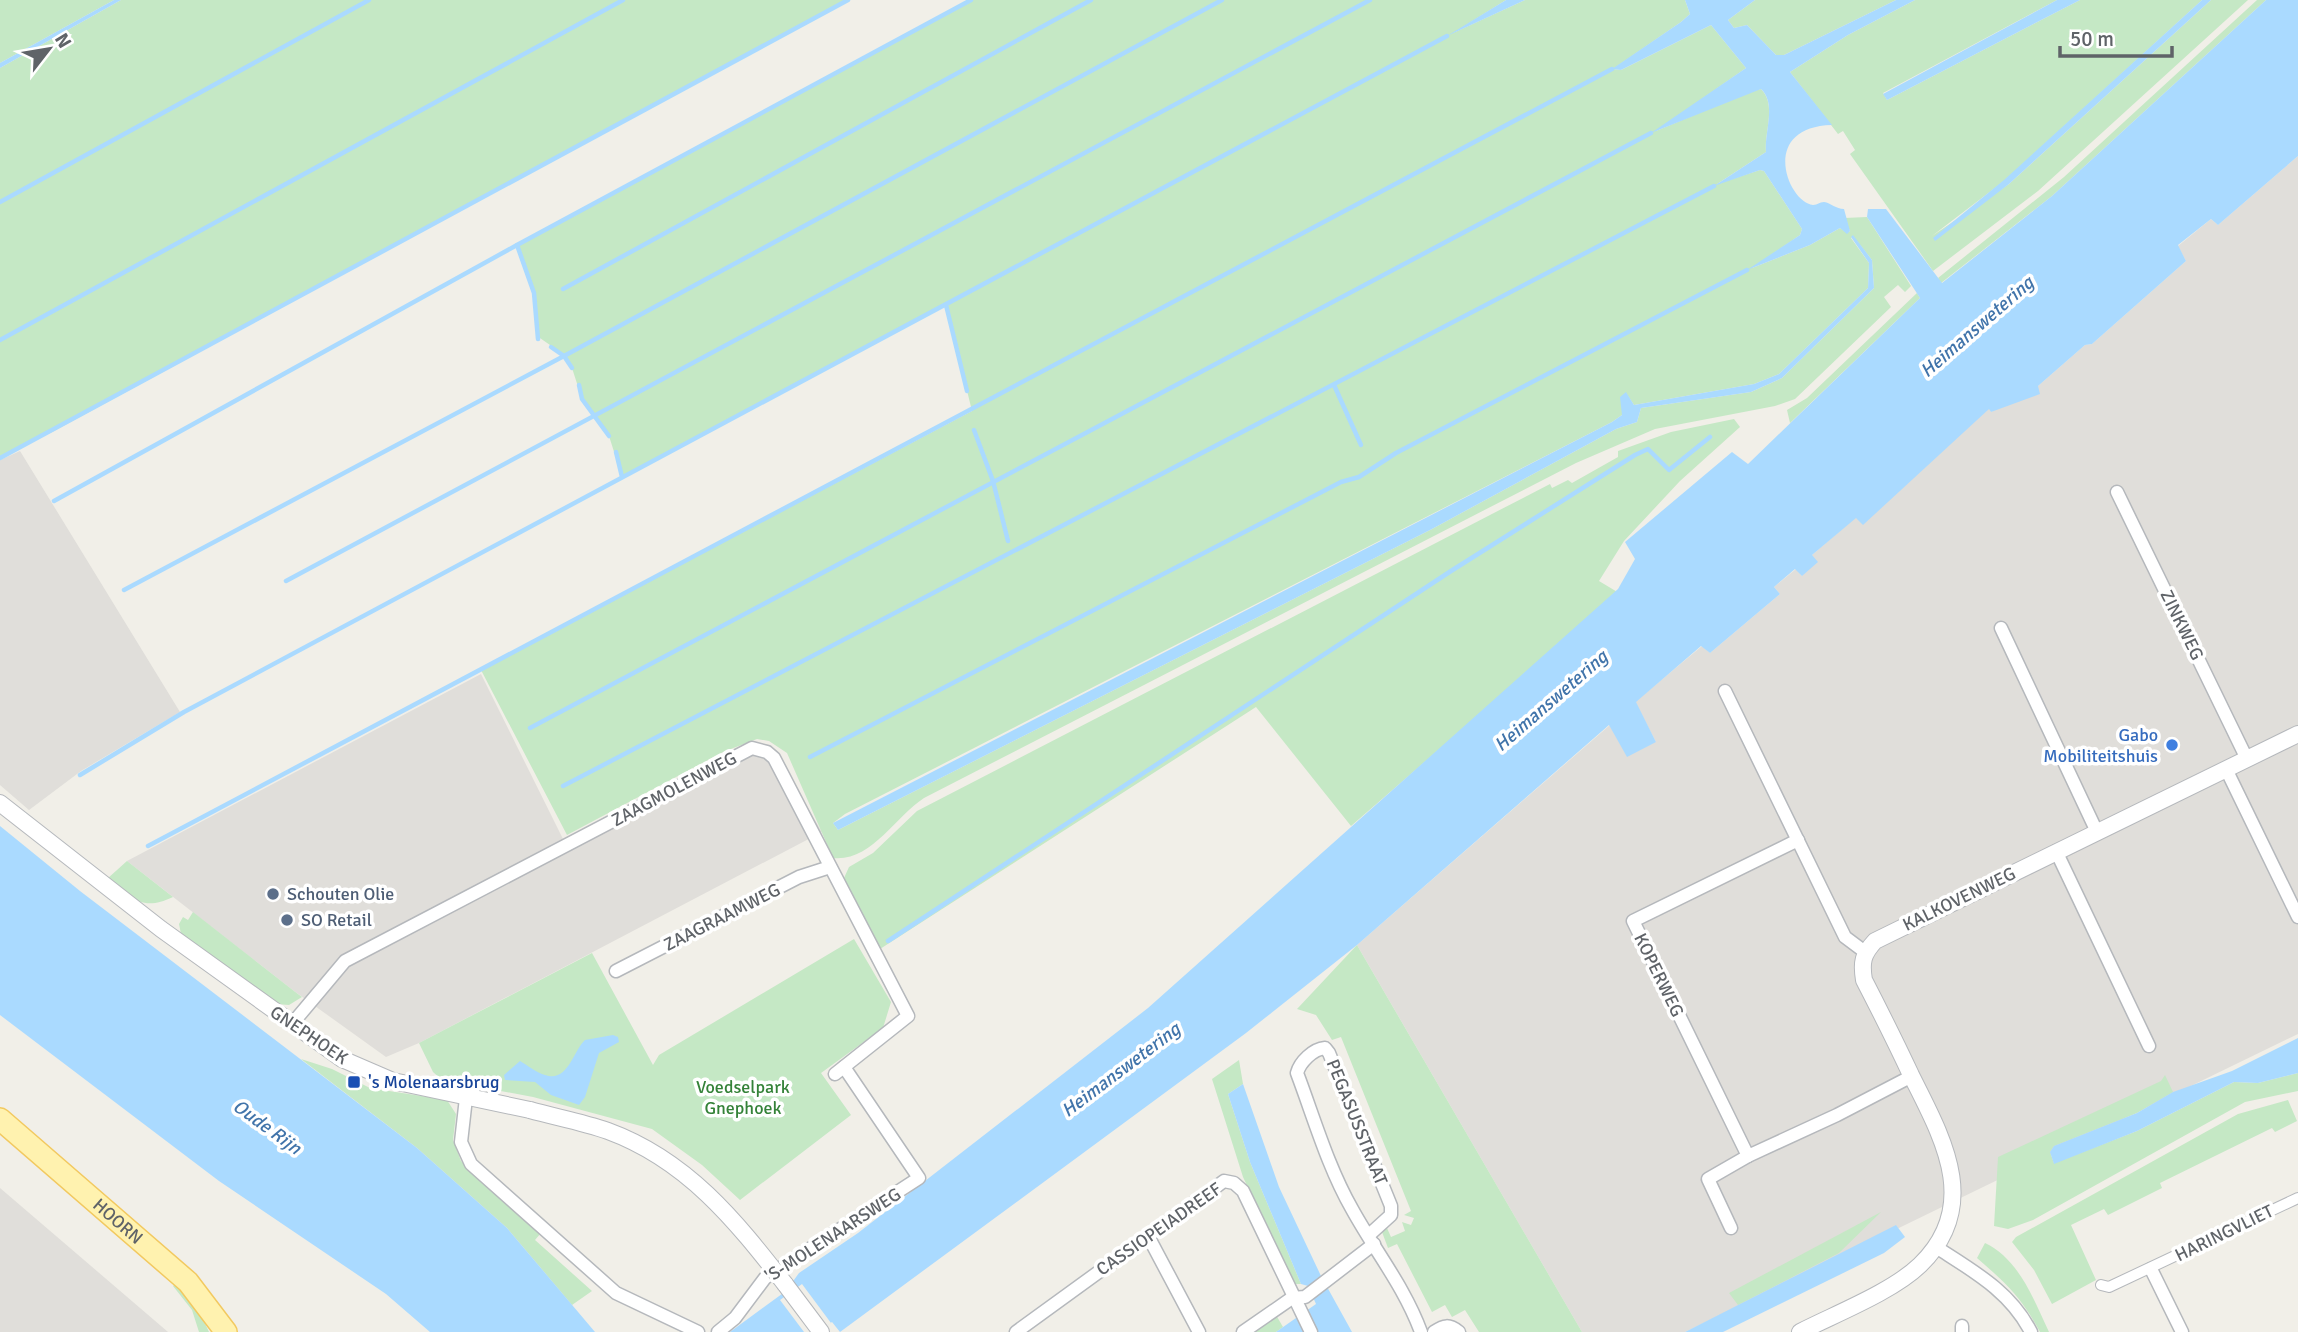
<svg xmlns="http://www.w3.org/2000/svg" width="2298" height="1332" font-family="Signika,sans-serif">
  <rect width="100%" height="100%" fill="#f1efe8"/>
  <g fill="#e0deda">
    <polygon points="2298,156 2298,1034 1685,1332 1582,1332 1357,945 1610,725 1656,742 1635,702 1702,646 1710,653 1780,594 1774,587 1796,569 1802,576 1812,555 1856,517 1863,524 1989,408 1991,412 2038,386 2085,345 2092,344 2186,261 2178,246 2211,219 2218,225"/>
    <polygon points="20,451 180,712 81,771 29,810 0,785 0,460"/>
    <polygon points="481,674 564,841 750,743 771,745 822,832 419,1043 386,1057 294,991 127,861"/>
    <polygon points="0,1188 168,1332 0,1332"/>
  </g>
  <g fill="#c5e8c5" fill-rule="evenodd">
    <polygon points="0,0 114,0 0,63"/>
    <polygon points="121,0 848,0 54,431 0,457 0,68"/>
    <path d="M971,0H1506L1453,33L1525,0H1685L1690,14L1681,22L1613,69L1621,70L1711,25L1746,68L1656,131L1752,91L1761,89C1777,105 1764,132 1766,152L1717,184L1760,170L1764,171L1802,229L1800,235L1752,268L1810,245L1840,228L1847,233L1850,231L1844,218L1867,217L1911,286L1905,292L1898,285L1884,297L1891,307L1795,399L1775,406L1655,429L1576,463L924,798C895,817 871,862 833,858L787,753L769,741L757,739L723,752L567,835L481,670L972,411L946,305L622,477L609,436L582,399L572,368L563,354L537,336L534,293L517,245ZM1853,236L1872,260L1874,288L1782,378L1751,392L1641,408L1637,422L1616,429L1432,529L838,830L833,823L845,814L1612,422L1622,415L1626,393L1634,405L1754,384L1779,374L1868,288L1869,263L1851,238Z"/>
    <polygon points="1755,0 1896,0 1784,55 1776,55 1747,25 1734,28 1728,20"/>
    <polygon points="1915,0 2057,0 1883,93 1887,100 2080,0 2202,0 2004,181 1932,236 2009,184 2211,0 2248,0 2038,191 1933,271 1850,154 1855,150 1843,131 1838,134 1790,72 1848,35"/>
    <polygon points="2257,0 2266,0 2052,196 1941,283 1938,278 2064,177"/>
    <polygon points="1917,293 1920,298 1790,423 1787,410 1807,398"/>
    <polygon points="1734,419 1740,427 1680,481 1624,541 1599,581 1619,593 1351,826 1256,707 880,949 844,878 849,867 873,853 917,811 1550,484 1552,488 1568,480 1572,483 1618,457 1618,451 1671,432"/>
    <path d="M127,861L173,897C142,912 132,898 107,879Z"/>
    <polygon points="193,912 294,991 302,997 289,1005 276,1004 181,934 179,924 183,917 188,920"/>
    <polygon points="854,939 891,1002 883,1028 821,1073 851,1115 740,1200 702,1165 652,1129 533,1097 442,1080 433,1072 419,1043 592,953 653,1065 659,1055"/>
    <polygon points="1357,945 1361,952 1582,1332 1479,1332 1465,1310 1452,1317 1445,1305 1432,1312 1397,1244 1388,1248 1382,1232 1387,1228 1391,1237 1405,1231 1402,1222 1411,1225 1414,1218 1404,1215 1411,1211 1341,1037 1332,1040 1316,1015 1297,1009"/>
    <polygon points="301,1059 332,1069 370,1088 447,1100 456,1114 453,1140 461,1161 541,1233 535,1240 592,1291 572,1305 507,1228 417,1148"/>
    <polygon points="1239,1060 1243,1084 1228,1094 1250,1162 1301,1284 1293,1284 1243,1177 1212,1079"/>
    <polygon points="2298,1073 2298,1091 2245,1102 2033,1220 2008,1229 1994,1226 1998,1157 2161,1081 2165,1075 2173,1092 2137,1113 2054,1146 2050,1152 2054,1163 2137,1131 2234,1082 2258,1083"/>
    <polygon points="2288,1100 2297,1121 2275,1132 2272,1128 2160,1183 2162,1188 2108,1215 2104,1209 2071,1225 2096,1280 2052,1304 2034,1270 2012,1242 2016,1237 2238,1114"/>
    <polygon points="1881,1212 1839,1253 1738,1305 1729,1293"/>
    <path d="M1985,1243C2019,1259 2034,1300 2049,1332H2040C2022,1298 2006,1283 1977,1258Z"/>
    <polygon points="177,1282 195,1302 209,1332 199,1332 192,1310 173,1286"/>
    <polygon points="1276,1315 1283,1327 1276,1332 1252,1332"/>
  </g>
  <g fill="#aadaff">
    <polygon points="114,0 121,0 0,68 0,63"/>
    <polygon points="1506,0 1525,0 1447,36"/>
    <path d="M1685,0H1755L1728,20L1734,28L1747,25L1776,55H1784L1896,0H1915L1848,35L1790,72L1832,125C1758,127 1788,203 1813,205C1818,205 1819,202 1824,202C1831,203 1836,209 1844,209L1850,231L1847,234L1840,228L1810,245L1747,270L1800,235L1802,229L1764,171L1760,170L1714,186L1766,152C1764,132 1777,104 1761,89L1651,133L1746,68L1711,25L1621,70L1612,69L1681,22L1690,14Z"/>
    <polygon points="2057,0 2080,0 1887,100 1883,94"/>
    <polygon points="2202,0 2211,0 2009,184 1935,241 1933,238 2004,180"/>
    <polygon points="2266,0 2298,0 2298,156 2218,225 2211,219 2178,245 2186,261 2092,344 2085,345 2038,386 2040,394 1991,412 1989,409 1863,525 1856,518 1812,555 1818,562 1802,576 1795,569 1774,587 1780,594 1710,653 1701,646 1636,702 1656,742 1627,757 1609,725 1357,945 1246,1033 840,1332 832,1322 817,1332 730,1332 786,1291 799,1273 858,1233 1148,1008 1618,589 1635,559 1625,542 1732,452 1748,464 1920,298 1867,217 1868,209 1886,209 1942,283 2052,196"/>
    <polygon points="1853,235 1872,260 1874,288 1782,378 1751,392 1641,408 1637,422 1616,429 1432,529 838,830 833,823 1612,422 1622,415 1620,397 1626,392 1634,405 1754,384 1779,374 1868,288 1869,263 1851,237"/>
    <polygon points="0,826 80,891 417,1148 507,1228 595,1332 430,1332 386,1294 219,1181 0,1015"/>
    <path d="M613,1035L618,1037L619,1042L599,1053L585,1097L579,1105L551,1095L535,1082L505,1080L504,1075L520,1061C527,1065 537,1073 545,1075C568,1083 573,1051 585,1040Z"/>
    <polygon points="2298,1038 2298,1073 2258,1083 2234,1082 2137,1131 2054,1164 2050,1152 2054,1146 2137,1113 2173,1092 2232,1071"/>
    <polygon points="1243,1084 1279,1187 1321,1276 1352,1332 1276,1332 1316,1304 1308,1286 1301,1284 1250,1162 1228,1094"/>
    <polygon points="1896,1225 1905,1237 1884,1253 1723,1332 1685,1332"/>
  </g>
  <polygon fill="#f1efe8" points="802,1284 831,1323 819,1332 804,1332 780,1300"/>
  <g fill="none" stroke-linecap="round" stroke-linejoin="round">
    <g stroke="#aadaff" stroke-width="4.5">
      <polyline points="0,202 369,0"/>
      <polyline points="517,245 534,293 538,339"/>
      <polyline points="563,289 1091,0"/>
      <polyline points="946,305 967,391"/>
      <polyline points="0,340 623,0"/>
      <polyline points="551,347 564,356 572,368"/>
      <polyline points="579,385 582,399 609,436"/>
      <polyline points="1334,385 1361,445"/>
      <polyline points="974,430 993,481 1008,541"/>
      <polyline points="616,452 622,477"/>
      <polyline points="0,458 848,0"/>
      <polyline points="54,501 517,245 971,0"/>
      <polyline points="286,581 1370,0"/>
      <polyline points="124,590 564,356 1222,0"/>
      <polyline points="530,728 1651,133"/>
      <polyline points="810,757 1341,482 1359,477 1396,453 1747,270"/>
      <polyline points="80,775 184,712 1447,36"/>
      <polyline points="563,786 1714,186"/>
      <polyline points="148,846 1612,69"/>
      <polyline points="888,941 1451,571 1635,455 1648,449 1669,470 1710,437"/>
    </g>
    <g stroke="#b5b8bc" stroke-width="12">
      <polyline id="pedestrian" points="2101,1285 2109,1287 2298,1198"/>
    </g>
    <g stroke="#b5b8bc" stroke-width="15">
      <g id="minor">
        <polyline points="2117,492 2247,759"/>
        <polyline points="2001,628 2097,832"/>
        <polyline points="1725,691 1845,937 1865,952"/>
        <polyline points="2226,769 2298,917"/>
        <polyline points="1798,840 1633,921 1748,1156 1837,1115 1912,1076"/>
        <polyline points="2056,851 2149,1046"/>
        <polyline points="616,971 799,877 830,867"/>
        <polyline points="292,1024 345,961 752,748 767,752 774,758 908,1016 835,1074"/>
        <polyline points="466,1098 461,1142 471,1164 616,1293 698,1332"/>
        <polyline points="1731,1228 1708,1179 1748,1156"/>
        <path d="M1369,1235L1391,1215V1206L1329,1053L1325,1048C1313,1049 1300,1062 1297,1073C1314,1118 1328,1167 1352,1209C1375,1251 1404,1286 1421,1332"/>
        <polyline points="1148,1236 1199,1332"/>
        <path d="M1936,1247C1973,1271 2010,1291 2031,1332"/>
        <polyline points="2151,1269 2182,1332"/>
        <polyline points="1962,1326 1962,1332"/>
        <polyline points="718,1332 735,1318 765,1278 919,1178 844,1067"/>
        <polyline points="1016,1332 1224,1181 1234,1183 1243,1191 1311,1332"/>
        <polyline points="1243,1332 1292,1298 1305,1297 1374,1244"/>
        <path d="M1434,1332C1444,1325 1449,1324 1459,1332"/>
      </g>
    </g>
    <g stroke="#b5b8bc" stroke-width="18">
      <g id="tertiary">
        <polyline points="0,803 161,929 342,1059 393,1081 530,1110"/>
        <polyline points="785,1284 821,1332"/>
        <path d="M1800,1332C1835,1314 1892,1292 1920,1265C1982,1205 1942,1137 1911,1075C1896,1043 1880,1011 1864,980C1861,962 1863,954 1875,941L2298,734"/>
      </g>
    </g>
    <g stroke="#f2c960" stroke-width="24">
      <g id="primary">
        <path id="s1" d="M0,1119L188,1282L226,1332"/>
      </g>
    </g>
    <use href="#pedestrian" stroke="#fff" stroke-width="10"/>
    <use href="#minor" stroke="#fff" stroke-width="12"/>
    <use href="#tertiary" stroke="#fff" stroke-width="16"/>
    <use href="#primary" stroke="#fff2af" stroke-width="21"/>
    <g stroke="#b5b8bc" stroke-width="18" stroke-linecap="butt">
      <path id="tertiary-bridge" d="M530,1110C555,1117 583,1122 608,1131C687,1160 735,1220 785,1284"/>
    </g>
    <use href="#tertiary-bridge" stroke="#fff" stroke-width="16"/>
  </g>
  <circle fill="#3f7fe0" stroke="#fff" stroke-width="2.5" cx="2172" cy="745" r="7"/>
  <g fill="#5c6f8a" stroke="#fff" stroke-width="2.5">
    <circle cx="273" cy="894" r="7"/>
    <circle cx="287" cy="920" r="7"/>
  </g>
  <rect fill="#1a4fb4" stroke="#fff" stroke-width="2.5" x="347" y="1075" width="14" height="14" rx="3.5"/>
  <g text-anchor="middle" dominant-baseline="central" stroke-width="7" stroke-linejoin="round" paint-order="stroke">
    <g font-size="18" fill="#5f6368" stroke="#fff">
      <text transform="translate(2182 625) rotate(64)">ZINKWEG</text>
      <text transform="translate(674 789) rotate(-28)">ZAAGMOLENWEG</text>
      <text transform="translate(1959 899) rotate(-26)">KALKOVENWEG</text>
      <text transform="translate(722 917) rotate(-27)">ZAAGRAAMWEG</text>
      <text transform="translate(1659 975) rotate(64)">KOPERWEG</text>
      <text transform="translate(309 1035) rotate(34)">GNEPHOEK</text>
      <text transform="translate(1357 1122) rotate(68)">PEGASUSSTRAAT</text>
      <text stroke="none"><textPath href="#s1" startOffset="156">HOORN</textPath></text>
      <text transform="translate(1159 1229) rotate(-35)">CASSIOPEIADREEF</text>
      <text transform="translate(2224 1233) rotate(-26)">HARINGVLIET</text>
      <text transform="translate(833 1235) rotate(-33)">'S-MOLENAARSWEG</text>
    </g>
    <g font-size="18" fill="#366cbe" stroke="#fff" text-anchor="end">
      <text x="2158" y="735">Gabo<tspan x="2158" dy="21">Mobiliteitshuis</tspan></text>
    </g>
    <g font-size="18" fill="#4e5e75" stroke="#fff" text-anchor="start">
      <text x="287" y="894">Schouten Olie</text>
      <text x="301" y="920">SO Retail</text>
    </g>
    <g font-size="18" fill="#164399" stroke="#fff" text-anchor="start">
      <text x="368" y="1082">'s Molenaarsbrug</text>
    </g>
    <g font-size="18" fill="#348238" stroke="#fff">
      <text x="743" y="1087">Voedselpark<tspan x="743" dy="21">Gnephoek</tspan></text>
    </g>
    <g font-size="19" font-style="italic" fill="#4174aa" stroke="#fff">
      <text transform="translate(1977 327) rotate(-41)">Heimanswetering</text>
      <text transform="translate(1551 701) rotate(-41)">Heimanswetering</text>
      <text transform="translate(1121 1070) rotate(-37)">Heimanswetering</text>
      <text transform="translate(267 1127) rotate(36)">Oude Rijn</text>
    </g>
  </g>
  <g transform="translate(49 49) rotate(59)" stroke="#ffffff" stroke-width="5" paint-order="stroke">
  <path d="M0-5L12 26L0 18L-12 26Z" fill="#5f6368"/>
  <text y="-10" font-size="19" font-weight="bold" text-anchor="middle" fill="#5f6368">N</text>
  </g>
  <path d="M2060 46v10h112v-10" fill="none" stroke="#5f6368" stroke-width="3.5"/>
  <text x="2070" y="46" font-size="21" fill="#5f6368" stroke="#ffffff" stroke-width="5" paint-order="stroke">50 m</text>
</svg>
